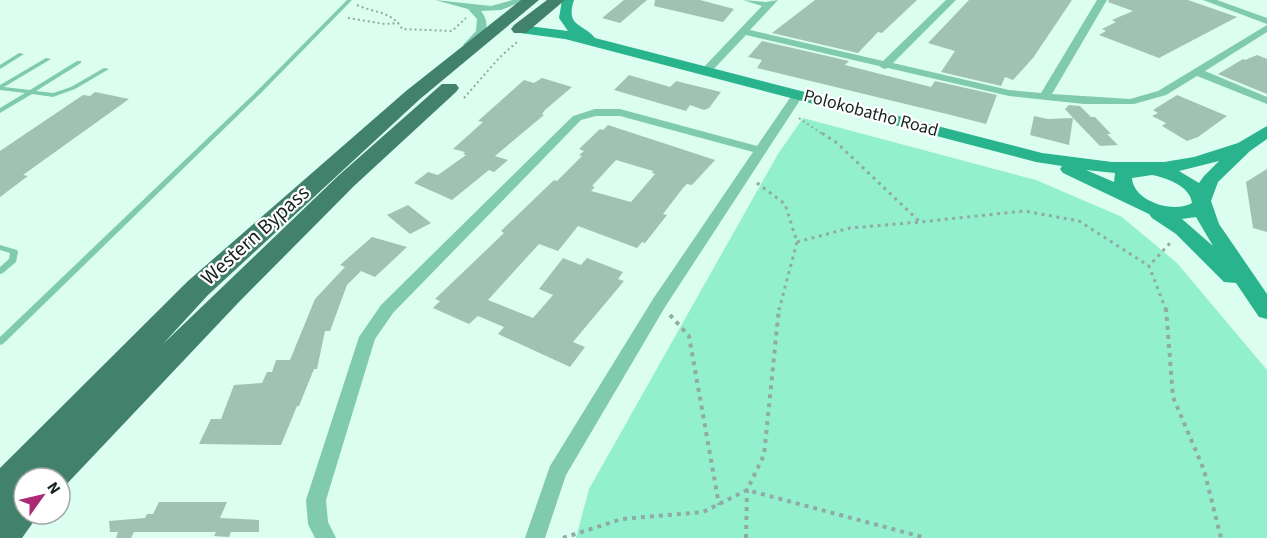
<svg xmlns="http://www.w3.org/2000/svg" width="1267" height="538" font-family="'Source Sans 3',sans-serif">
  <rect width="100%" height="100%" fill="#dbfef0"/>
  <polygon fill="#93f0cf" points="803,118 1036,180 1122,217 1177,263 1267,370 1267,538 576,538 589,489 778,154"/>
  <g fill="#a0c1b4" fill-rule="evenodd">
    <polygon points="624,0 647,0 620,23 602,18"/>
    <polygon points="655,0 700,0 734,9 723,22 654,6"/>
    <polygon points="815,0 917,0 882,33 878,32 858,53 772,33"/>
    <polygon points="969,0 1072,0 1033,58 1013,80 1005,77 1001,86 941,72 955,51 928,43"/>
    <polygon points="1109,0 1188,0 1237,17 1159,58 1099,35 1106,31 1102,29 1116,22 1112,20 1133,11 1108,2"/>
    <polygon points="762,41 849,61 845,65 931,87 935,81 997,95 986,124 951,115 757,68 762,60 748,57"/>
    <polygon points="1257,55 1267,59 1267,94 1218,74 1243,59 1245,60"/>
    <polygon points="629,75 670,87 676,81 721,92 709,108 704,110 690,105 686,111 614,90"/>
    <polygon points="542,78 572,87 545,110 542,114 544,115 495,156 508,160 494,172 489,170 452,200 414,183 428,172 438,175 466,155 463,154 465,152 453,149 483,122 478,121 524,80 534,83"/>
    <polygon points="95,92 129,99 23,175 28,176 0,197 0,151 83,95 90,96"/>
    <polygon points="1177,95 1227,116 1198,137 1187,141 1162,126 1166,123 1152,116 1158,113 1153,110"/>
    <polygon points="1069,105 1080,106 1091,117 1095,117 1111,134 1107,134 1118,145 1100,146 1073,118 1069,145 1030,135 1034,116 1048,119 1073,118 1065,109"/>
    <path d="M608,125L715,160L692,185L687,184L683,188L663,214L667,215L645,243L642,242L637,248L578,226L558,251L539,244L488,300L533,318L553,295L539,289L563,258L581,265L587,258L623,272L618,279L624,281L573,342L585,347L570,367L498,334L504,327L478,316L469,324L433,308L440,301L435,299L504,233L501,231L528,205L554,180L557,181L582,156L579,155L584,151L579,149L600,129L603,130ZM616,160L653,171L652,173L655,174L631,202L591,191L595,187L592,186Z"/>
    <polygon points="1267,169 1267,232 1253,228 1246,182"/>
    <polygon points="408,205 431,223 410,234 387,215"/>
    <polygon points="372,237 407,247 375,277 361,271 347,285 330,331 325,331 317,369 314,369 299,406 297,406 281,445 199,444 211,419 221,419 234,385 262,383 267,372 272,372 276,360 290,360 315,299 345,267 340,265"/>
    <polygon points="159,502 227,502 220,518 259,520 259,532 231,532 229,537 214,536 216,532 134,532 131,538 116,538 118,532 110,532 109,521 145,518 147,514 153,514"/>
  </g>
  <g fill="none" stroke-linecap="round" stroke-linejoin="round">
    <g stroke="#90aba1" stroke-width="2" stroke-dasharray="2 3" stroke-linecap="butt">
      <path d="M357,5C374,13 392,11 402,29L452,31L466,18"/>
      <polyline points="348,18 385,24 399,23"/>
      <polyline points="464,98 500,57 517,42"/>
      <polyline points="799,118 824,135"/>
    </g>
    <g stroke="#90aba1" stroke-width="3" stroke-dasharray="3 4.5" stroke-linecap="butt">
      <polyline points="822,133 837,143 920,222 1024,211 1079,221 1149,266"/>
      <polyline points="757,183 785,204 797,242 779,310"/>
      <polyline points="797,242 850,228 920,222"/>
      <polyline points="1166,310 1149,266 1171,242"/>
    </g>
    <g stroke="#90aba1" stroke-width="4" stroke-dasharray="4 5" stroke-linecap="butt">
      <polyline points="1166,308 1173,397 1204,470 1221,538"/>
      <polyline points="670,315 689,336 719,505"/>
      <polyline points="60,504 66,497"/>
      <polyline points="563,538 622,519 703,512 747,490 926,538"/>
      <polyline points="746,538 747,490 764,455 779,308"/>
    </g>
    <g fill="#80cab0" fill-rule="evenodd">
      <polygon points="347,0 352,0 262,92 3,344 0,345 0,337 258,90"/>
      <polygon points="19,53 24,54 0,69 0,65"/>
      <polygon points="46,58 51,59 4,87 30,90 77,61 81,61 81,63 36,91 53,93 71,87 104,68 109,69 75,89 53,97 32,94 0,113 0,108 25,93 0,90 0,85"/>
      <polygon points="0,245 17,250 18,252 16,262 3,273 0,274 0,267 9,259 10,253 0,250"/>
    </g>
    <g fill="#80cab0" fill-rule="evenodd">
      <path d="M435,0L491,6L513,0H526L501,10L481,11C493,26 484,41 468,48L463,45L476,31L477,19L468,9Z"/>
      <polygon points="743,0 766,2 778,0 750,30 883,61 946,0 956,0 893,63 1009,90 1041,93 1097,0 1107,0 1052,94 1130,99 1158,91 1267,25 1267,32 1205,71 1267,97 1267,104 1197,76 1166,95 1134,104 1084,104 1009,96 888,68 884,69 879,66 746,35 710,73 702,73 702,69 762,6"/>
      <polygon points="1203,0 1217,0 1267,18 1267,24"/>
      <polygon points="798,91 804,94 665,307 566,475 545,538 525,538 550,466 653,299 753,152 620,116 596,116 581,120 393,313 375,339 326,500 328,522 336,538 315,538 308,524 306,500 359,337 381,305 573,116 595,109 620,109 757,146 794,92"/>
    </g>
    <path fill="#29b48e" fill-rule="evenodd" d="M562,0H574C565,27 583,23 595,38L1042,153L1112,162H1164L1194,157L1238,143L1267,126V139L1250,151L1218,182L1211,201L1219,224L1267,294V319L1259,317L1236,283L1224,282L1176,234L1152,218L1149,214L1063,173L1060,169L1062,166L1036,162L565,39L520,33L513,29L520,25L568,31L559,18ZM1219,161L1204,176L1199,183L1179,171ZM1086,170L1115,173L1114,182ZM1152,175C1167,178 1190,186 1192,203C1173,214 1133,201 1132,178ZM1196,217L1213,246L1182,219Z"/>
    <g fill="#42826d" fill-rule="evenodd">
      <polygon points="521,0 539,0 420,99 208,295 163,344 338,176 442,84 456,84 459,88 456,92 354,186 238,303 62,489 60,490 60,478 24,478 24,514 39,514 22,538 0,538 0,468 188,281 406,91"/>
      <polygon points="547,0 565,0 526,33 514,33 511,29 514,25"/>
    </g>
  </g>
  <g text-anchor="middle" dominant-baseline="central" stroke-width="4.5" stroke-linejoin="round" paint-order="stroke">
    <g font-size="18" fill="#16231e" stroke="#fff">
      <text transform="translate(871 113) rotate(15)">Polokobatho Road</text>
    </g>
    <g font-size="21" fill="#16231e" stroke="#fff">
      <text transform="translate(255 235) rotate(-42)">Western Bypass</text>
    </g>
  </g>
  <g transform="translate(42 496) rotate(56)"><circle r="28" fill="#ffffff" stroke="#a2a7a5" stroke-width="1.5"/>
  <path d="M0-4.5L10 22L0 15L-10 22Z" fill="#ab2975"/>
  <text y="-9" font-size="16" font-weight="bold" text-anchor="middle" fill="#16231e">N</text>
  </g>
</svg>
